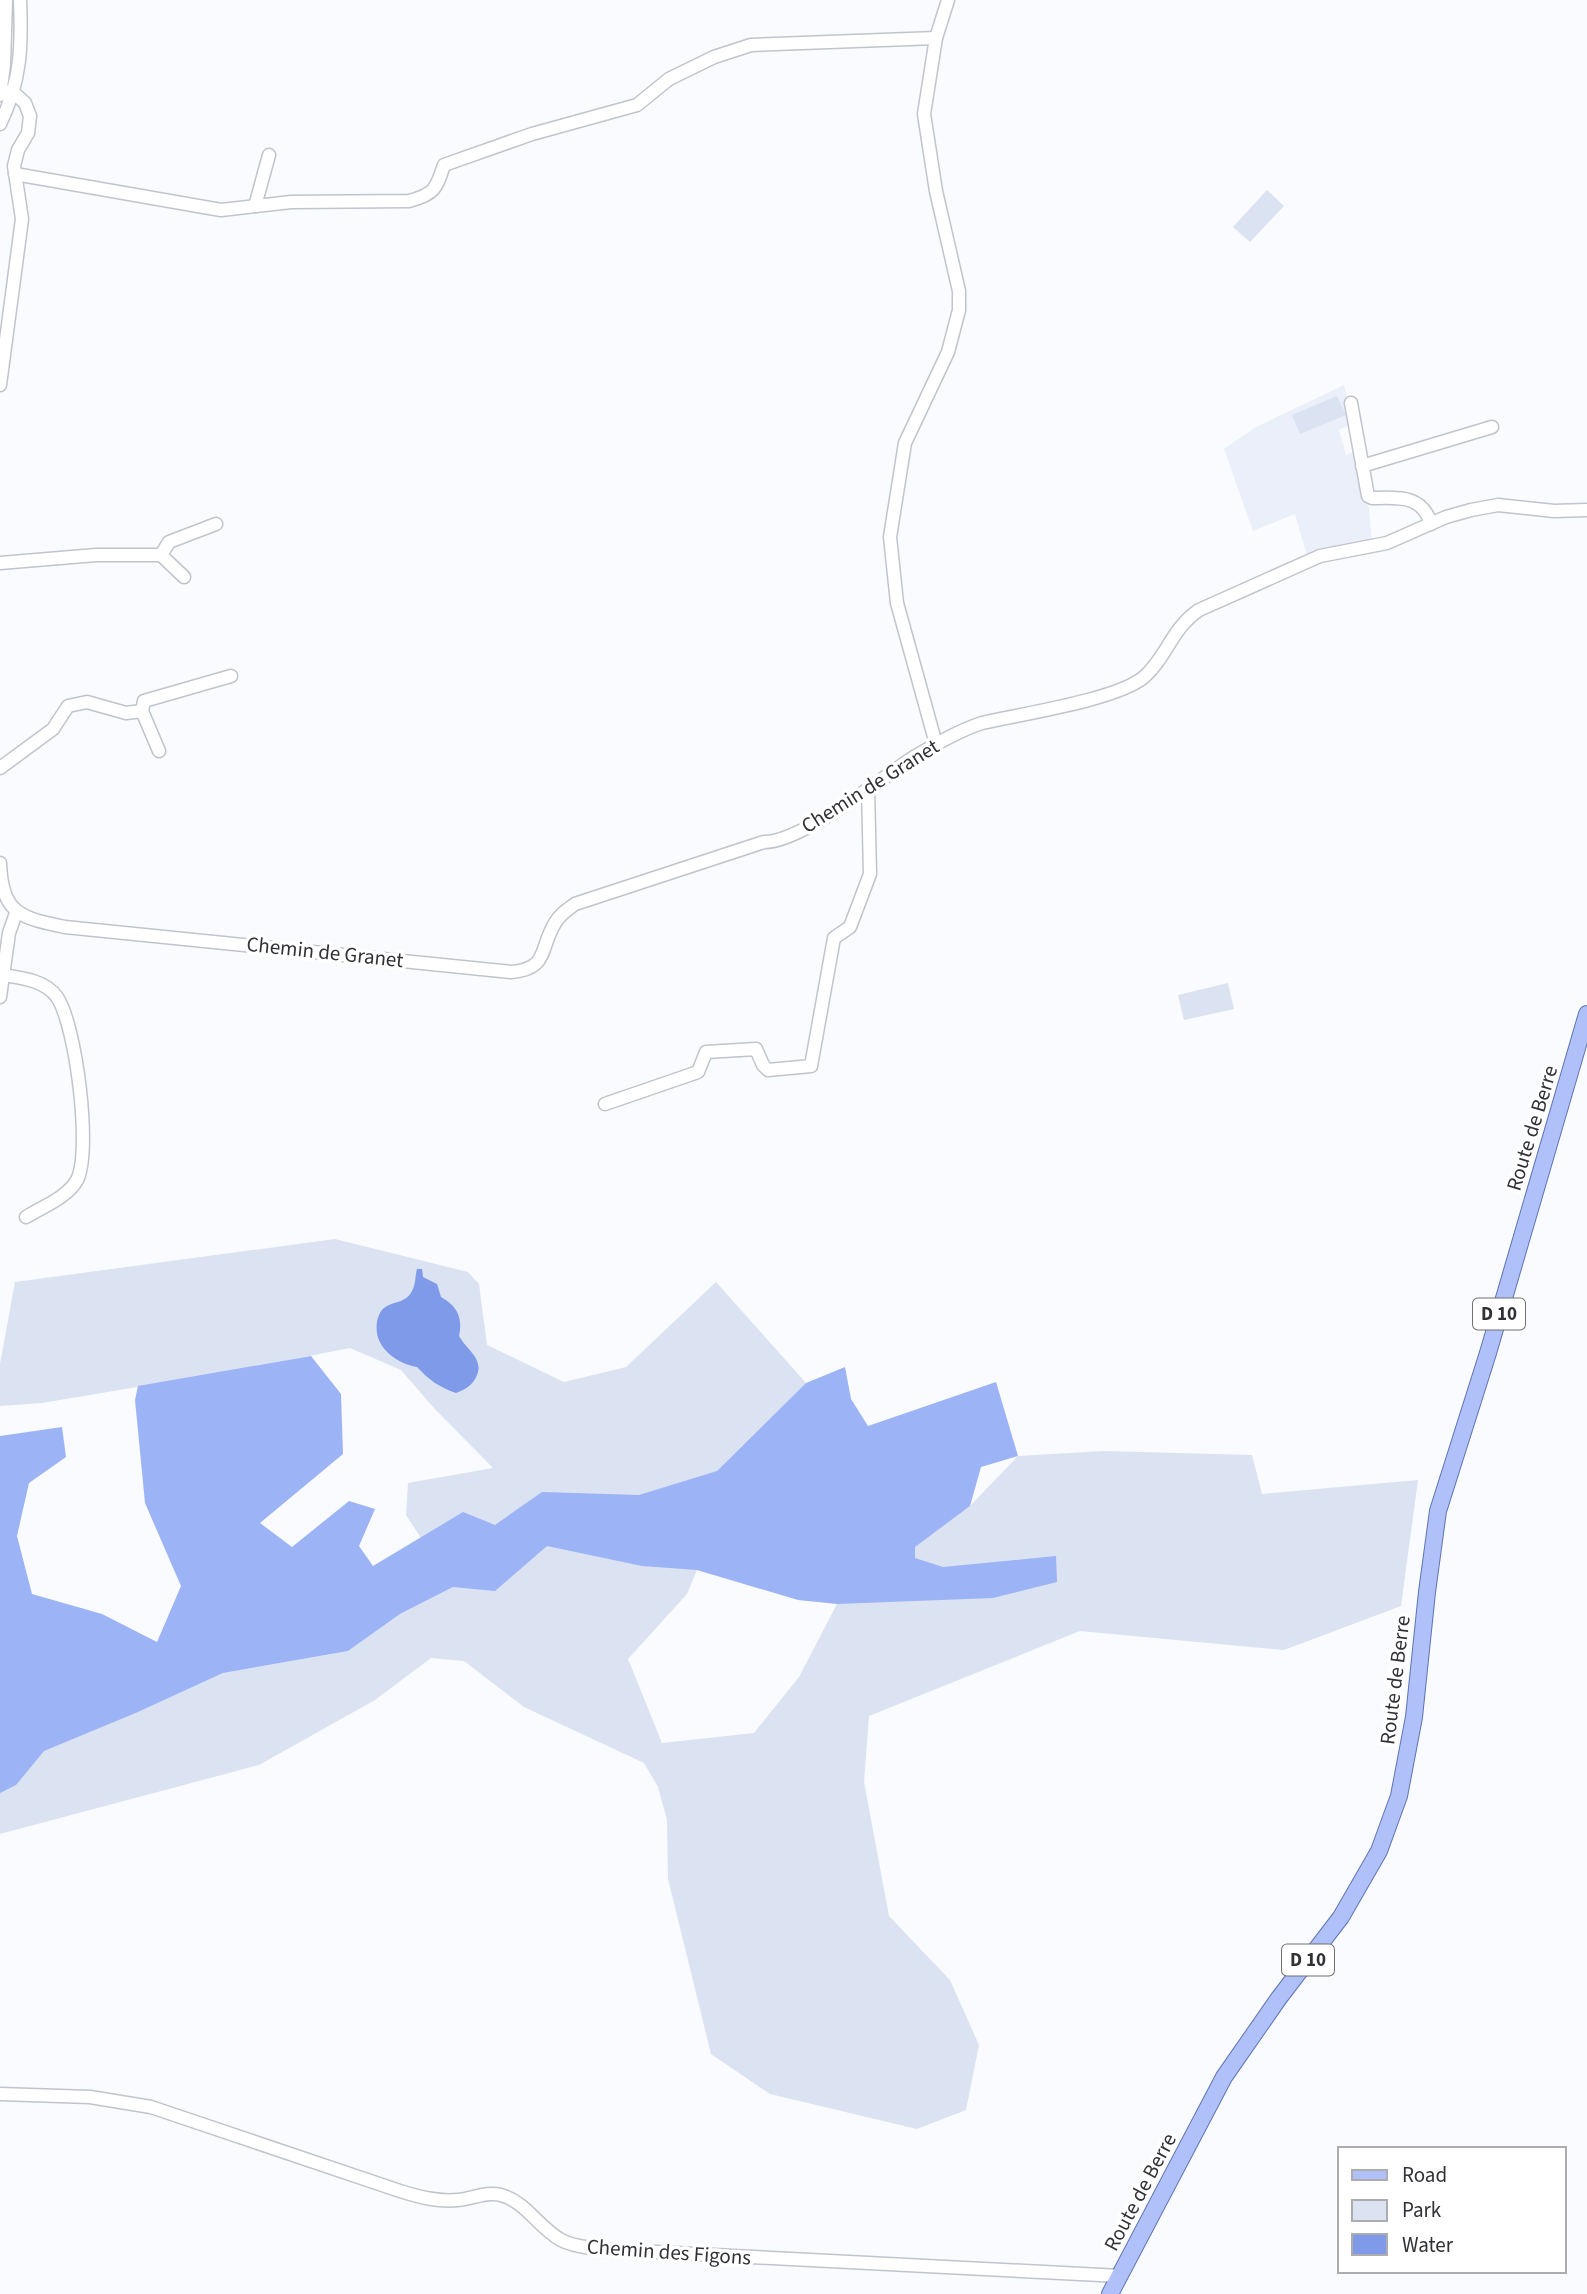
<svg xmlns="http://www.w3.org/2000/svg" width="1587" height="2294" font-family="'Source Sans 3',sans-serif">
  <rect width="100%" height="100%" fill="#f9fbfe"/>
  <polygon fill="#ebeff9" points="1344,385 1351,416 1349,425 1339,430 1346,455 1354,452 1356,455 1369,509 1372,543 1307,556 1295,514 1253,531 1224,449 1256,427"/>
  <g fill="#dbe2f2">
    <polygon points="1267,190 1284,206 1250,242 1233,227"/>
    <polygon points="1337,396 1346,415 1300,434 1292,415"/>
    <polygon points="1228,983 1234,1009 1184,1020 1178,995"/>
    <polygon points="335,1239 468,1272 479,1284 487,1345 564,1382 626,1367 716,1282 806,1383 717,1471 697,1570 687,1594 628,1659 662,1743 754,1733 799,1677 837,1604 970,1506 1018,1456 1104,1451 1252,1455 1262,1494 1418,1480 1401,1606 1284,1650 1080,1631 869,1716 864,1782 889,1916 950,1980 979,2045 966,2110 917,2129 770,2094 711,2054 668,1879 667,1820 658,1787 644,1763 524,1707 464,1661 431,1658 375,1700 259,1765 0,1834 0,1730 138,1712 223,1673 348,1651 400,1614 453,1587 406,1515 408,1483 493,1468 433,1407 401,1370 350,1348 232,1371 42,1403 0,1406 0,1364 15,1282"/>
  </g>
  <polygon fill="#9cb3f5" points="311,1356 341,1394 343,1454 260,1523 292,1547 349,1501 375,1509 359,1546 373,1566 463,1512 495,1525 542,1492 639,1495 717,1471 806,1383 845,1367 851,1399 868,1426 996,1382 1018,1456 981,1467 970,1506 915,1547 915,1558 943,1567 1056,1556 1057,1582 993,1598 837,1604 798,1600 697,1570 642,1566 547,1546 495,1591 453,1587 400,1614 348,1651 223,1673 138,1712 44,1751 16,1785 0,1793 0,1436 62,1427 66,1457 29,1483 17,1536 32,1594 102,1614 157,1642 181,1586 145,1503 135,1400 138,1386"/>
  <path fill="#7e9ae9" d="M417,1269H422L423,1277L437,1284L441,1297C457,1306 463,1317 459,1336C466,1349 484,1359 477,1375C473,1385 466,1389 456,1393C439,1387 429,1380 417,1367C396,1363 373,1347 377,1322C378,1317 380,1311 384,1308C394,1301 406,1303 412,1291C416,1284 415,1276 417,1269Z"/>
  <g fill="none" stroke-linecap="round" stroke-linejoin="round">
    <g stroke="#c0c4cd" stroke-width="15">
      <g id="minor">
        <polyline points="0,95 4,65 6,0"/>
        <path d="M0,124C21,81 22,47 20,0"/>
        <path d="M15,174L221,210L291,202L409,201C435,194 436,189 444,165L532,134L637,105L669,79L714,57L751,45L936,38"/>
        <polyline points="255,206 269,155"/>
        <polyline points="0,385 22,219 14,166 18,150 28,133 30,116 25,103 14,93 1,90"/>
        <path d="M1351,403L1368,496L1372,498C1398,498 1422,494 1431,524"/>
        <polyline points="1362,466 1492,427"/>
        <polyline points="161,555 184,577"/>
        <polyline points="0,563 96,555 161,555 169,542 216,524"/>
        <polyline points="142,711 144,701 231,676"/>
        <polyline points="936,744 897,603 890,537 905,443 948,352 959,310 959,291 936,191 924,114 936,38 948,0"/>
        <polyline points="0,768 53,729 68,706 87,702 126,713 142,711 159,751"/>
        <path d="M0,863C2,914 21,918 65,927L511,972C549,969 539,949 555,923C560,914 567,910 575,904L764,842C802,842 880,779 914,757C936,744 958,731 982,723C1020,714 1117,700 1144,677C1167,657 1171,629 1199,610L1320,556L1387,543L1446,517L1471,510L1498,505L1554,511L1587,510"/>
        <path d="M3,975C21,978 45,980 57,997C76,1025 92,1151 77,1180C68,1197 42,1207 26,1217"/>
        <polyline points="0,997 9,933 16,913"/>
        <polyline points="605,1104 698,1072 706,1052 756,1049 763,1065 768,1070 811,1066 834,938 850,927 870,874 868,789"/>
        <path d="M0,2094L90,2097L151,2107L400,2191C419,2197 438,2202 458,2200C472,2199 486,2191 501,2195C526,2202 538,2227 561,2240C572,2246 585,2247 597,2249L1120,2276"/>
      </g>
    </g>
    <g stroke="#6074b1" stroke-width="18">
      <polyline id="major" points="1110,2294 1224,2077 1279,1998 1341,1917 1379,1851 1399,1796 1414,1717 1427,1592 1438,1511 1488,1353 1587,1014"/>
    </g>
    <use href="#minor" stroke="#fff" stroke-width="12"/>
    <use href="#major" stroke="#afc1f8" stroke-width="16"/>
  </g>
  <g text-anchor="middle" dominant-baseline="central" stroke-width="7" stroke-linejoin="round" paint-order="stroke">
    <g fill="#fff" stroke="#6f7072" stroke-width="2">
      <rect x="1473" y="1298.5" width="52" height="31" rx="5"/>
      <rect x="1282" y="1944.5" width="52" height="31" rx="5"/>
    </g>
    <g font-size="19" font-weight="bold" fill="#313236">
      <text x="1499" y="1314">D 10</text>
      <text x="1308" y="1960">D 10</text>
    </g>
    <g font-size="21" fill="#313236" stroke="#fff">
      <text transform="translate(870 786) rotate(-32)">Chemin de Granet</text>
      <text transform="translate(325 952) rotate(6)">Chemin de Granet</text>
      <text transform="translate(1532 1128) rotate(-73)">Route de Berre</text>
      <text transform="translate(1395 1680) rotate(-83)">Route de Berre</text>
      <text transform="translate(1140 2192) rotate(-62)">Route de Berre</text>
      <text transform="translate(669 2252) rotate(4)">Chemin des Figons</text>
    </g>
  </g>
  <rect x="1338" y="2147" width="228" height="126" fill="#ffffff" stroke="#adadaf" stroke-width="2"/>
  <rect x="1352" y="2170" width="35" height="10" fill="#afc1f8" stroke="#adadaf" stroke-width="2"/>
  <text x="1402" y="2182" font-size="21" fill="#313236">Road</text>
  <rect x="1352" y="2200" width="35" height="21" fill="#dbe2f2" stroke="#adadaf" stroke-width="2"/>
  <text x="1402" y="2217" font-size="21" fill="#313236">Park</text>
  <rect x="1352" y="2234" width="35" height="21" fill="#7e9ae9" stroke="#adadaf" stroke-width="2"/>
  <text x="1402" y="2252" font-size="21" fill="#313236">Water</text>
</svg>
